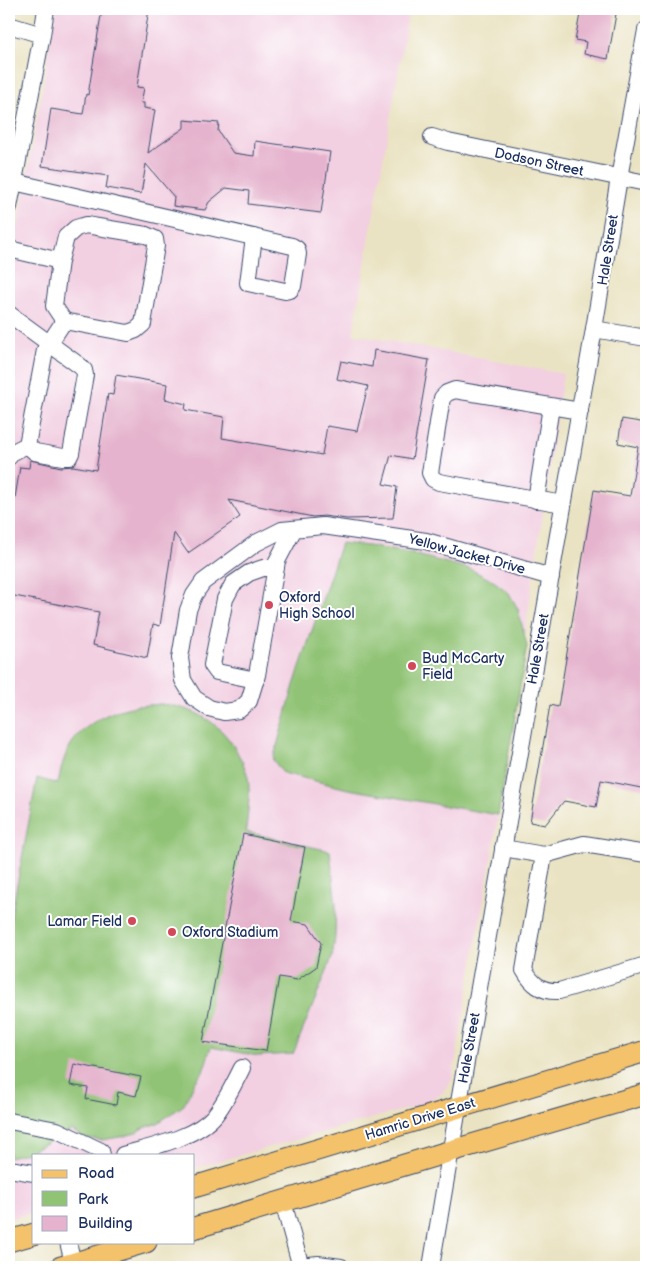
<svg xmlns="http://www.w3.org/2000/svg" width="655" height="1276" font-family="'Balsamiq Sans',sans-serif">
  <rect width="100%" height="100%" fill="#fff"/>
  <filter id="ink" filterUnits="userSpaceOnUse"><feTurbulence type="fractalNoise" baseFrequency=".02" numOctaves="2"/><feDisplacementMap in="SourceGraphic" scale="10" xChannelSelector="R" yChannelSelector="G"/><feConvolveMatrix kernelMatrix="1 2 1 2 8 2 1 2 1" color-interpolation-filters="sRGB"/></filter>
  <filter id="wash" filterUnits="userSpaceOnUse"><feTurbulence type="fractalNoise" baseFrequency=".0096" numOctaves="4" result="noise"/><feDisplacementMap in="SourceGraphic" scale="20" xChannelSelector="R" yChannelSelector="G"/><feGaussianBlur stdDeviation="1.12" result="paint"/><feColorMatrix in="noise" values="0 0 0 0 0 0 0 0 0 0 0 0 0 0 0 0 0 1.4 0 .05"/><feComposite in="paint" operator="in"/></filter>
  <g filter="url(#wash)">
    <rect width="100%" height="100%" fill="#eae3c3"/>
    <polygon fill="#f2cfe1" points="56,9 409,9 353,334 563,374 495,837 452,1080 440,1095 420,1105 194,1168 194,1155 34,1155 34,1212 9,1219 9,278"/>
    <g fill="#90c374" stroke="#567969">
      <polygon points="341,543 368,546 409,553 470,569 495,582 509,593 518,609 527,646 498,815 348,789 283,773 273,760 294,685"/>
      <path d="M160,704C193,707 219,721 236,750C241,759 246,768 248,778C251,795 247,814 246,832L330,851L336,906L335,937L332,958L293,1054L258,1056L211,1047L203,1072L194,1084L184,1105L158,1123L141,1129L136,1133L120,1137L102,1140L83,1138L72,1130L26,1153L9,1157V927L37,778L58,784C60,774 62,763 66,754C78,726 109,710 137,706C145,705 153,705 160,704Z"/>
    </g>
    <g id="blocks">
      <g fill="#e5b3cd">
        <polygon points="102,9 149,9 137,87 144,88 141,103 144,103 144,108 155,110 148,153 184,128 184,120 219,123 218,131 233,153 254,156 255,141 330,152 321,213 248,204 249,191 226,188 209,202 205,210 173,206 174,197 146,164 141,194 106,188 108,176 42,166 51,109 83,114 86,94 88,95"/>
        <polygon points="581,9 616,14 608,59 584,54 586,42 575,40"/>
        <polygon points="374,350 429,360 412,459 391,455 383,484 397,487 393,518 347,519 324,516 313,517 229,500 240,517 188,553 174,533 160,626 153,624 147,658 93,645 99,612 9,595 9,498 15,498 20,467 29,468 30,460 61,467 73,466 96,470 108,394 113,395 116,375 167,384 165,399 186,404 185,410 224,417 222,438 322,455 327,426 357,431 368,386 337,379 341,361 372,367"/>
        <polygon points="622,419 646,423 646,789 601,780 596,807 564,801 545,825 530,822 550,705 558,707 594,490 630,496 638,447 618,443"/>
        <polygon points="243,834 305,847 291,921 308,924 321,943 316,967 297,980 279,977 266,1051 203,1042"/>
        <polygon points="74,1064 141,1077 136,1096 118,1092 116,1105 86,1099 88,1088 70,1085"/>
      </g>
    </g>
  </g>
  <g filter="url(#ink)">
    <use href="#blocks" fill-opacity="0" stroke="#3a4a6d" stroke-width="1"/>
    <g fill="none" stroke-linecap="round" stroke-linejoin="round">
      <g stroke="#3a4a6d" stroke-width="18">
        <g id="minor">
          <polyline points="9,25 42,35"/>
          <polyline points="432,137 448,142 646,183"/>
          <path d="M14,182C107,203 200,224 292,246L297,249L298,254L293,286L290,290L285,291L248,283L254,237"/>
          <polyline points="9,207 42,35 46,9"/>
          <polygon points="86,225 146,235 155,239 156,246 143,324 136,330 128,333 64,321 54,306 60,261 66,237 76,228"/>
          <polyline points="9,249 60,261"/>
          <polyline points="9,314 80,366 84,370 85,375 71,453 69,457 63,457 35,452 27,445 45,350 64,321"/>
          <polyline points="594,329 646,338"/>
          <polyline points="9,457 13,452 27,445"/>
          <polyline points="536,500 551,407"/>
          <polyline points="563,504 439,482 433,479 430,473 442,398 447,393 455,390 580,411"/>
          <polyline points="294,529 277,561 257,675 249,701 239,710 224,712 209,708 194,698 183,680 180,658 188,610 194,595 203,582 256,543 282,530 323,526 426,541 551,577"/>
          <polyline points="256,680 217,672 212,665 225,599 233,584 249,573 263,568 276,568"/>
          <polyline points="503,848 544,855"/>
          <path d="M646,854L584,844L544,855L524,970C532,984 541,992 559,991L646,965"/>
          <polyline points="9,1121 57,1130 101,1151 102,1155"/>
          <path d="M123,1155C150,1147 196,1138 215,1115C226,1101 234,1084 242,1068"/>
          <polyline points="9,1169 34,1173"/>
          <polyline points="283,1202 301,1267"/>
          <polyline points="68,1242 74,1267"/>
          <polyline points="300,1266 318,1264 341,1267"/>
          <polyline points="431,1267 458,1108 594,329 619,178 646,30"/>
        </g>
      </g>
      <g stroke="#3a4a6d" stroke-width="23">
        <g id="major">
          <polyline points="194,1187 646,1051"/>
          <polyline points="194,1228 451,1151 646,1094"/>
          <polyline points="9,1241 34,1234"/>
          <polyline points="61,1267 146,1242"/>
        </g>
      </g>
      <use href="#minor" stroke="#fff" stroke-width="16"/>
      <use href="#major" stroke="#f4c26a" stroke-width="21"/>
    </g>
  </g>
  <g fill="#d1495b" stroke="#fff" stroke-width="2">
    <circle cx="269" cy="605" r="5"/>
    <circle cx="412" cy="666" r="5"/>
    <circle cx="132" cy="921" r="5"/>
    <circle cx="172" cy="932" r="5"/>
  </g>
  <g text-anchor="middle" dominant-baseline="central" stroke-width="4" stroke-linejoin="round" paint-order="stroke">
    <g font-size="14" fill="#1b2f5e" stroke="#fff">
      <text transform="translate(539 162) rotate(12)">Dodson Street</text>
      <text transform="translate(608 250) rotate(-81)">Hale Street</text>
      <text transform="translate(467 554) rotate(15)">Yellow Jacket Drive</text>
      <text transform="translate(538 649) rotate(-80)">Hale Street</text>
      <text transform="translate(469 1048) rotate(-80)">Hale Street</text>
      <text transform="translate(420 1119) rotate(-17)">Hamric Drive East</text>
    </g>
    <g font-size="14" fill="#1b2f5e" stroke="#fff" text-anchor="start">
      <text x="279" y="597">Oxford<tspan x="279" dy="16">High School</tspan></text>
      <text x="422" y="658">Bud McCarty<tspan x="422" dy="16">Field</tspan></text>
      <text x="122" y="921" text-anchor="end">Lamar Field</text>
      <text x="182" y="932">Oxford Stadium</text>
    </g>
  </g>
  <rect width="655" height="1276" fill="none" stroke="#fff" stroke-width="30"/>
  <rect x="32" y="1154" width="162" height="90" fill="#ffffff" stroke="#a4acbf"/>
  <rect x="42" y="1170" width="25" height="8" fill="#f4c26a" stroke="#a4acbf"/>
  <text x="78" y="1178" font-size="15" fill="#1b2f5e">Road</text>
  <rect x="42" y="1191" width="25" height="15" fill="#90c374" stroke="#a4acbf"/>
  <text x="78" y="1204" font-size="15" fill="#1b2f5e">Park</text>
  <rect x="42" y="1216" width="25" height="15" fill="#e5b3cd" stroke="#a4acbf"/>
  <text x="78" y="1228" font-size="15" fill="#1b2f5e">Building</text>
</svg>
